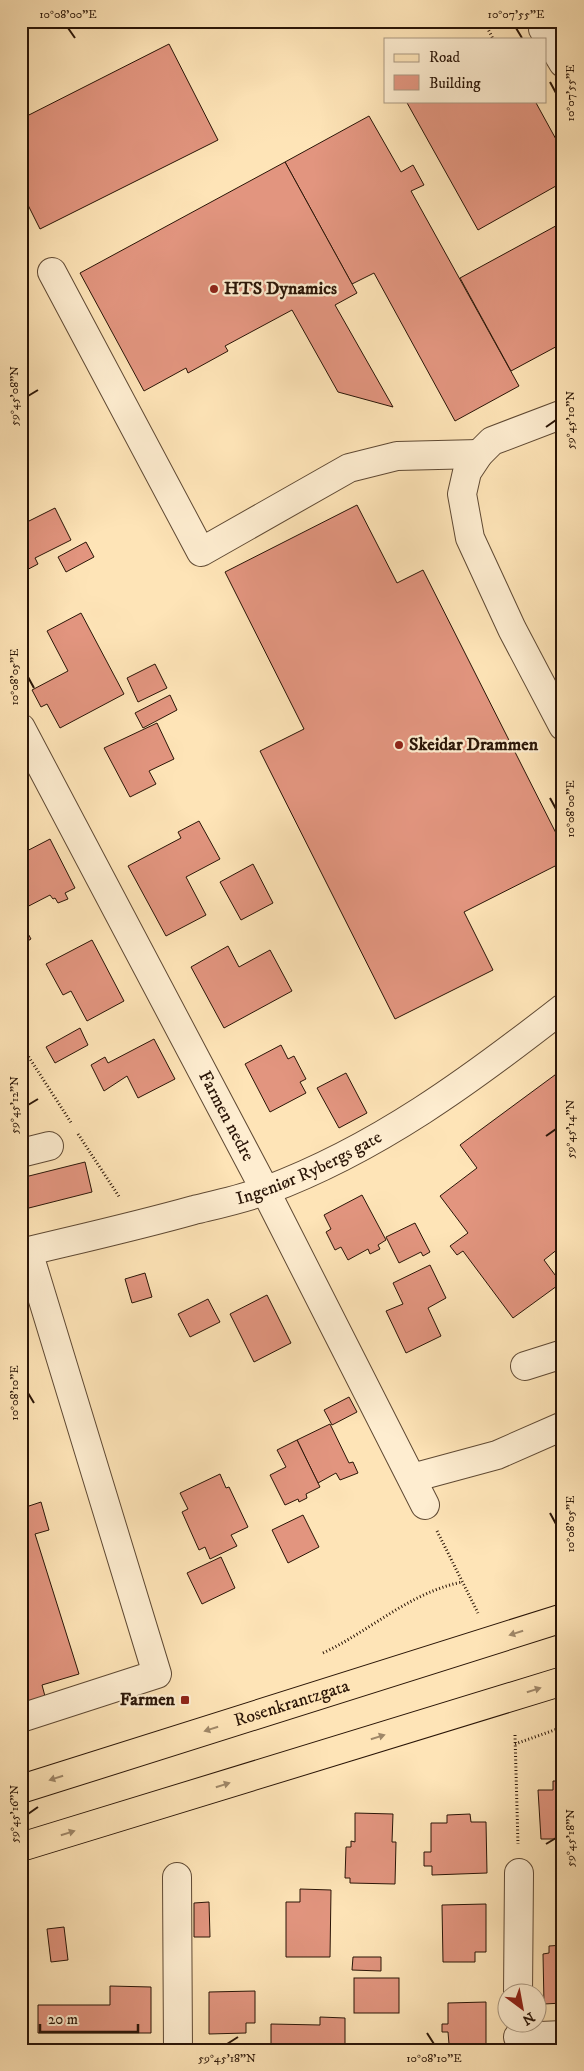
<svg xmlns="http://www.w3.org/2000/svg" width="584" height="2071" font-family="'IM FELL DW Pica',serif">
  <rect width="100%" height="100%" fill="#fee4b7"/>
  <filter id="stains"><feTurbulence type="fractalNoise" baseFrequency=".004" numOctaves="4"/><feColorMatrix values="0 0 0 0 .2 0 0 0 0 .09 0 0 0 0 .02 0 0 0 .5 -.17"/></filter>
  <radialGradient id="worn" r=".72"><stop offset=".6" stop-color="#630" stop-opacity="0"/><stop offset="1" stop-color="#630" stop-opacity=".3"/></radialGradient>
  <g fill="#e2957f" stroke="#2a1507">
    <polygon points="169,44 218,140 40,229 21,191 21,119"/>
    <polygon points="406,101 535,101 563,152 563,182 478,230"/>
    <polygon points="369,116 401,172 413,165 424,185 411,191 519,386 455,421 374,273 352,284 285,162"/>
    <polygon points="285,162 357,293 335,305 393,407 338,392 292,310 225,346 228,351 188,373 186,368 144,391 80,273"/>
    <polygon points="563,222 563,343 511,371 460,278"/>
    <polygon points="357,505 397,583 423,570 563,847 563,862 464,912 493,970 395,1019 260,751 304,729 225,572"/>
    <polygon points="55,508 71,540 35,558 38,564 21,573 21,525"/>
    <polygon points="86,542 94,557 66,572 58,557"/>
    <polygon points="81,613 124,694 60,728 47,704 41,707 32,690 68,671 47,631"/>
    <polygon points="155,664 167,688 138,702 127,678"/>
    <polygon points="170,695 177,710 143,728 135,713"/>
    <polygon points="157,723 174,759 149,771 156,784 130,797 104,748"/>
    <polygon points="199,821 220,859 186,877 206,915 166,936 128,866 181,838 178,832"/>
    <polygon points="50,839 75,888 65,893 68,899 58,903 55,898 53,899 50,895 21,910 21,854"/>
    <polygon points="253,864 273,903 241,920 220,882"/>
    <polygon points="21,921 31,939 21,945"/>
    <polygon points="92,940 124,1001 87,1021 71,991 63,995 46,964"/>
    <polygon points="228,946 239,967 270,950 292,991 224,1028 191,967"/>
    <polygon points="80,1028 88,1045 55,1063 46,1047"/>
    <polygon points="154,1039 175,1079 138,1098 127,1076 104,1091 91,1065 105,1057 108,1063"/>
    <polygon points="281,1045 288,1059 294,1056 306,1079 300,1082 306,1093 270,1112 245,1064"/>
    <polygon points="563,1069 563,1245 544,1260 561,1283 513,1318 463,1251 457,1255 450,1246 468,1233 440,1196 477,1168 460,1145"/>
    <polygon points="346,1073 367,1113 339,1128 317,1088"/>
    <polygon points="85,1162 92,1192 21,1210 21,1178"/>
    <polygon points="362,1195 386,1240 378,1245 380,1249 370,1254 368,1249 348,1260 341,1247 335,1250 326,1232 331,1229 324,1215"/>
    <polygon points="415,1223 430,1252 423,1256 421,1252 399,1263 386,1237"/>
    <polygon points="430,1265 446,1298 428,1308 441,1336 406,1353 386,1311 403,1304 393,1283"/>
    <polygon points="145,1273 152,1297 132,1303 125,1279"/>
    <polygon points="267,1295 291,1343 254,1362 230,1314"/>
    <polygon points="208,1299 220,1322 190,1337 178,1314"/>
    <polygon points="349,1397 357,1412 332,1425 324,1410"/>
    <polygon points="330,1424 349,1463 353,1462 358,1473 340,1480 336,1473 318,1483 297,1440"/>
    <polygon points="297,1440 320,1487 306,1494 307,1498 299,1502 298,1499 285,1505 270,1475 286,1467 277,1450"/>
    <polygon points="220,1474 226,1488 229,1487 248,1527 231,1535 237,1546 210,1559 205,1547 199,1550 182,1512 188,1509 180,1493"/>
    <polygon points="21,1490 26,1507 41,1502 49,1530 35,1534 79,1674 42,1685 46,1700 21,1708"/>
    <polygon points="303,1515 319,1547 288,1563 272,1530"/>
    <polygon points="221,1557 235,1588 202,1604 187,1573"/>
    <polygon points="553,1781 563,1781 563,1834 557,1834 557,1839 541,1839 538,1790 553,1790"/>
    <polygon points="355,1813 393,1814 392,1842 396,1842 395,1884 350,1883 350,1878 345,1878 346,1847 351,1847 351,1841 355,1842"/>
    <polygon points="470,1814 471,1822 486,1822 487,1873 432,1875 432,1866 424,1866 424,1852 431,1852 431,1823 447,1823 447,1815"/>
    <polygon points="300,1889 331,1890 330,1957 286,1957 286,1902 300,1902"/>
    <polygon points="209,1902 210,1937 194,1937 194,1903"/>
    <polygon points="486,1904 486,1952 475,1952 475,1962 443,1962 442,1905"/>
    <polygon points="64,1927 68,1960 51,1962 47,1929"/>
    <polygon points="563,1945 563,2003 544,2004 543,1954 549,1953 549,1946"/>
    <polygon points="353,1957 381,1957 381,1971 352,1970"/>
    <polygon points="21,1966 25,1966 28,1997 21,1998"/>
    <rect x="354" y="1978" width="45" height="35"/>
    <polygon points="110,1986 151,1987 151,2033 38,2033 38,2005 110,2005"/>
    <polygon points="255,1991 255,2023 246,2023 246,2033 209,2034 209,1992"/>
    <polygon points="486,2002 486,2044 449,2044 448,2032 442,2032 442,2024 448,2024 448,2003"/>
    <polygon points="320,2017 345,2018 345,2048 271,2047 271,2024 320,2025"/>
  </g>
  <g fill="none" stroke-linecap="round" stroke-linejoin="round">
    <g stroke="#5f4933" stroke-width="30">
      <g id="minor">
        <polyline points="543,29 563,63"/>
        <polyline points="52,272 201,552 349,468 397,456 479,454"/>
        <polyline points="563,414 492,441 479,454 467,472 462,494 470,538 512,629 563,726"/>
        <path id="s1" d="M21,728L265,1190L425,1505"/>
        <polyline points="21,1153 49,1146"/>
        <path id="s2" d="M21,1253C79,1239 137,1226 194,1210C219,1204 243,1199 267,1190C377,1149 471,1080 563,1008"/>
        <polyline points="525,1366 563,1354"/>
        <polyline points="412,1478 497,1455 563,1426"/>
        <polyline points="21,1718 157,1674 28,1251"/>
        <polyline points="177,1877 178,2050"/>
        <polyline points="518,1994 519,1873"/>
        <polyline points="518,2037 563,2035"/>
      </g>
    </g>
    <g stroke="#2a1507" stroke-width="30">
      <g id="major">
        <path id="s3" d="M21,1789L563,1618"/>
        <polyline points="21,1847 563,1681"/>
      </g>
    </g>
    <g stroke="#2a1507" stroke-width="3" stroke-dasharray="1 2.5" stroke-linecap="butt">
      <polyline points="484,21 493,39"/>
      <polyline points="21,1045 72,1124"/>
      <polyline points="78,1134 120,1198"/>
      <polyline points="437,1531 478,1613"/>
      <path d="M323,1653C370,1631 409,1593 462,1582"/>
      <polyline points="515,1735 518,1844"/>
      <polyline points="515,1744 563,1727"/>
    </g>
    <use href="#minor" stroke="#feedd0" stroke-width="28"/>
    <use href="#major" stroke="#fee4b7" stroke-width="28"/>
  </g>
  <defs><path id="oneway-solid" d="M-6-.8H1V-3.2L6.5 0L1 3.2V.8H-6Z" transform="scale(1.25)"/></defs>
  <g fill="#9f8768">
    <use href="#oneway-solid" transform="translate(516 1633) rotate(162)"/>
    <use href="#oneway-solid" transform="translate(534 1690) rotate(-17)"/>
    <use href="#oneway-solid" transform="translate(211 1729) rotate(162)"/>
    <use href="#oneway-solid" transform="translate(378 1737) rotate(-17)"/>
    <use href="#oneway-solid" transform="translate(56 1778) rotate(162)"/>
    <use href="#oneway-solid" transform="translate(223 1785) rotate(-17)"/>
    <use href="#oneway-solid" transform="translate(68 1833) rotate(-17)"/>
  </g>
  <path fill="none" stroke="#2a1507" stroke-width="2" d="M68,28L75,38M516,28L522,38M550,82L556,93M28,396L38,390M546,427L556,420M28,677L34,688M550,798L556,809M28,1105L38,1099M546,1136L556,1129M28,1393L34,1403M550,1513L556,1524M28,1814L38,1807M546,1844L556,1838M427,2033L434,2044M227,2044L238,2037"/>
  <g fill="#8f2418" stroke="#feedd0" stroke-width="2">
    <circle cx="214" cy="289" r="5"/>
    <circle cx="399" cy="745" r="5"/>
    <rect x="180" y="1695" width="10" height="10" rx="2.5"/>
  </g>
  <g text-anchor="middle" dominant-baseline="central" stroke-width="4.5" stroke-linejoin="round" paint-order="stroke">
    <g font-size="18" font-weight="bold" fill="#2a1507" stroke="#feedd0" text-anchor="start">
      <text x="224" y="289">HTS Dynamics</text>
      <text x="409" y="745">Skeidar Drammen</text>
      <text x="175" y="1700" text-anchor="end">Farmen</text>
    </g>
    <g font-size="18" fill="#2a1507" stroke="#feedd0">
      <text stroke="none"><textPath href="#s1" startOffset="439">Farmen nedre</textPath></text>
      <text stroke="none"><textPath href="#s2" startOffset="301">Ingeniør Rybergs gate</textPath></text>
      <text stroke="none"><textPath href="#s3" startOffset="284">Rosenkrantzgata</textPath></text>
    </g>
  </g>
  <rect width="584" height="2071" fill="none" stroke="#fee4b7" stroke-width="55"/>
  <rect x="384" y="38" width="162" height="65" fill="#feedd0" stroke="#a99780"/>
  <rect x="394" y="54" width="25" height="8" fill="#fee4b7" stroke="#a99780"/>
  <text x="429" y="62" font-size="15" fill="#2a1507">Road</text>
  <rect x="394" y="75" width="25" height="15" fill="#e2957f" stroke="#a99780"/>
  <text x="429" y="88" font-size="15" fill="#2a1507">Building</text>
  <g transform="translate(522 2008) rotate(148)"><circle r="24" fill="#feedd0" stroke="#a99780"/>
  <path d="M0-4L9 19L0 12L-9 19Z" fill="#8f2418"/>
  <text y="-8" font-size="14" font-weight="bold" text-anchor="middle" fill="#2a1507">N</text>
  </g>
  <path d="M40 2024v8h98v-8" fill="none" stroke="#2a1507" stroke-width="2.5"/>
  <text x="48" y="2024" font-size="15" fill="#2a1507" stroke="#feedd0" stroke-width="4" paint-order="stroke">20 m</text>
  <rect x="28" y="28" width="528" height="2016" fill="none" stroke="#2a1507" stroke-width="2"/>
  <g font-size="12" text-anchor="middle" fill="#2a1507">
    <text x="68" y="18">10°08'00"E</text>
    <text x="516" y="18">10°07'55"E</text>
    <text transform="translate(570 93) rotate(-90)" y="4">10°07'55"E</text>
    <text transform="translate(14 396) rotate(-90)" y="4">59°45'08"N</text>
    <text transform="translate(570 420) rotate(-90)" y="4">59°45'10"N</text>
    <text transform="translate(14 677) rotate(-90)" y="4">10°08'05"E</text>
    <text transform="translate(570 809) rotate(-90)" y="4">10°08'00"E</text>
    <text transform="translate(14 1105) rotate(-90)" y="4">59°45'12"N</text>
    <text transform="translate(570 1129) rotate(-90)" y="4">59°45'14"N</text>
    <text transform="translate(14 1393) rotate(-90)" y="4">10°08'10"E</text>
    <text transform="translate(570 1524) rotate(-90)" y="4">10°08'05"E</text>
    <text transform="translate(14 1814) rotate(-90)" y="4">59°45'16"N</text>
    <text transform="translate(570 1838) rotate(-90)" y="4">59°45'18"N</text>
    <text x="227" y="2062">59°45'18"N</text>
    <text x="434" y="2062">10°08'10"E</text>
  </g>
  <rect width="100%" height="100%" filter="url(#stains)"/>
  <rect width="100%" height="100%" fill="url(#worn)"/>
</svg>
